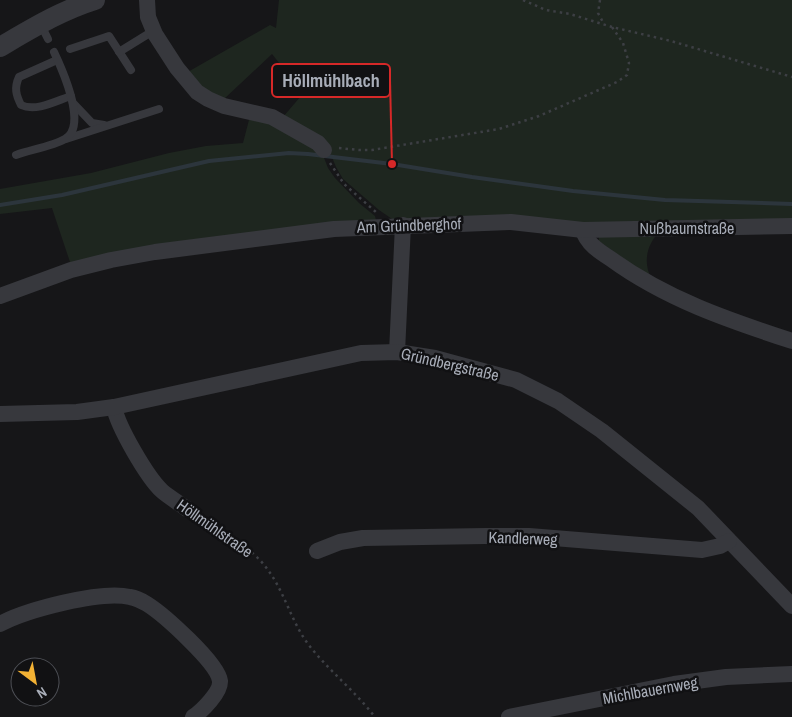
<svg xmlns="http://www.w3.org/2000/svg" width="792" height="717" font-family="'Archivo Narrow',sans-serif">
  <rect width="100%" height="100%" fill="#161618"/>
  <g fill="#1e261f">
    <polygon points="279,0 792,0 792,222 623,223 395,221 379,210 343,179 336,167 329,150 283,117 301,96 300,89 272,54 224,99 214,97 186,73 270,25 276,28"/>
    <polygon points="250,116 264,119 321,150 328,168 335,178 359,203 375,216 376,221 71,265 52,208 0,214 0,189 91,173 169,153 206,146 243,143"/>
    <path d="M658,233C646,247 643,263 652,280L599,241V237Z"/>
  </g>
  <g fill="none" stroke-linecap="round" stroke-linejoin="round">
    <polyline stroke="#2c353c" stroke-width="4" points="0,205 62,195 209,161 289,153 308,154 392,164 472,177 573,191 665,200 792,204"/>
    <g stroke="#3d3f44" stroke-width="2.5" stroke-dasharray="2.5 4" stroke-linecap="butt">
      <polyline points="523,0 546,10 570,14 612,27"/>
      <polyline points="600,0 598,13 604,24"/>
      <polyline points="339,148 359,150 372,150 499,129 539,116 617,82 627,75 629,63 623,43 612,27 671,41 792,77"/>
      <polyline points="330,163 344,184 377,213"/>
      <path d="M198,516C222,532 252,547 268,570C285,593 291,621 308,644C328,670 355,691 375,717"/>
    </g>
    <g stroke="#37383d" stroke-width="8">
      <polyline points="41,25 48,39"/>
      <polyline points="70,49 109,36 131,70"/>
      <polyline points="119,52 153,31"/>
      <path d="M57,60L19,77C14,88 16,95 21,105C36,112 56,101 71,96"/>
      <polyline points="73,103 92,123 104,125"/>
      <polyline points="66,139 159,109"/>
      <path d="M16,155C30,150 53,146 65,139C88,126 62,69 54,52"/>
    </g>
    <g stroke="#37383d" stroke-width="16">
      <polyline points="147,0 148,17 155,34 177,68 197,92 208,99 224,106 272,117 318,143 324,150"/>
      <path d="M583,230C586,243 600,252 611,259C666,299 728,320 792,341"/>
      <polyline points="0,296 71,270 111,260 155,252 334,229 511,222 583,230 792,226"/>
      <polyline points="397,352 403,225"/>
      <path d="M114,407C118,427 147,477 162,491C169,497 179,503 187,509"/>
      <polyline points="0,414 77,412 114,407 361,353 397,352 435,358 516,380 558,401 602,431 698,508 792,606"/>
      <polyline points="317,551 340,542 363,538 485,536 529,536 702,550 720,546 729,541"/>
      <path d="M0,624C26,610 101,590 130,597C136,598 142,601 147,604C163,614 218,663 220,681C221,692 202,711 193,717"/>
      <polyline points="509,717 674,684 726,677 792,674"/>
    </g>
    <path stroke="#37383d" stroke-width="20" d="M0,47C31,29 60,11 95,0"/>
  </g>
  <g text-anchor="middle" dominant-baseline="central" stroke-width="5" stroke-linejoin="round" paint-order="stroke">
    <g font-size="16" fill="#a8adb8" stroke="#111113">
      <text transform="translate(409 225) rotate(-2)">Am Gründberghof</text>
      <text x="687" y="228">Nußbaumstraße</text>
      <text transform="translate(450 364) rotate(13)">Gründbergstraße</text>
      <text transform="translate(215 528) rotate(35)">Höllmühlstraße</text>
      <text transform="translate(523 538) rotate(2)">Kandlerweg</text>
      <text transform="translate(650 690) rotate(-10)">Michlbauernweg</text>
    </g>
  </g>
  <path fill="none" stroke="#d62828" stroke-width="2" d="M392 164L390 80"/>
  <circle fill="#d62828" stroke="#111113" stroke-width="2" cx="392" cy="164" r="5"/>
  <rect fill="#111113" stroke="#d62828" stroke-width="2" x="272" y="64" width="118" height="33" rx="5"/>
  <g font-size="18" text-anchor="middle" font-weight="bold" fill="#a8adb8">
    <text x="331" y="87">Höllmühlbach</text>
  </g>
  <g transform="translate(35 682) rotate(148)"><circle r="24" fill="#111113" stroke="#4d4f55"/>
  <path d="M0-4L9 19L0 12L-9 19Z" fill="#f2b134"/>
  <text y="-8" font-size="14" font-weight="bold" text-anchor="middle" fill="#a8adb8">N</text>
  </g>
</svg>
